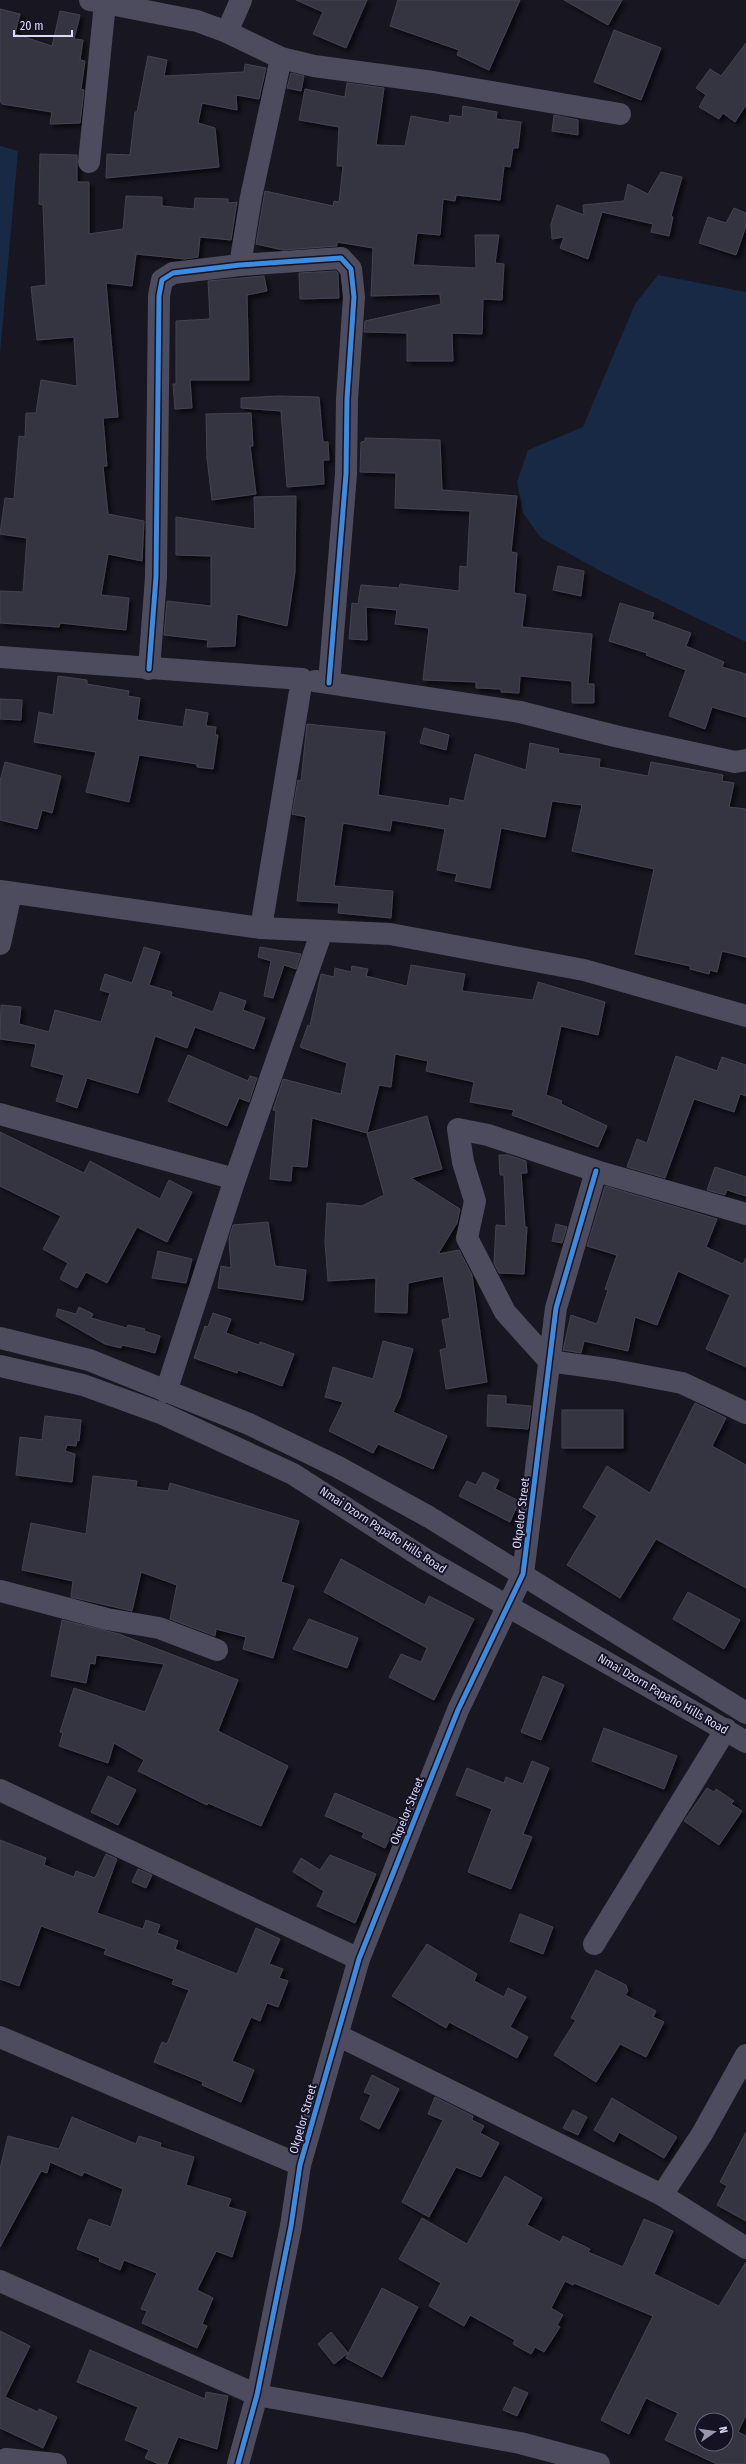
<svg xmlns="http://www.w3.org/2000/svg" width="746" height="2464" font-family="'Fira Sans Condensed',sans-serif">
  <defs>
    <filter id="shadow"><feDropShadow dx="3.5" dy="3.5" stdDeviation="2" flood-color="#0009"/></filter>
  </defs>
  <rect width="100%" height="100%" fill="#181620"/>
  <g fill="#172944">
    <polygon points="0,146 18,151 0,354"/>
    <polygon points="658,275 746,292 746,642 604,573 541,538 523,513 517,482 528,450 583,427 635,304"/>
  </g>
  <g fill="#363442" stroke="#454253" fill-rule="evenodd" filter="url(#shadow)">
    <polygon points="296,0 367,0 346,48 313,34 323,12"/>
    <polygon points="398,0 520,0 489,70 457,55 459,50 390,26"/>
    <polygon points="564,0 622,0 608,25"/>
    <polygon points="0,9 20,14 15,34 52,46 60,11 80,15 74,39 83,40 80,60 85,61 81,89 84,90 80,123 50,124 52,112 2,104 0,101"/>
    <polygon points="614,30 661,48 641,100 594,82"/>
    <polygon points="746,43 746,105 735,122 723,113 719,119 699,107 706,95 696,88 710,69 721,76"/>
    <polygon points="148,56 167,60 164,76 244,72 245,64 266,68 259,99 236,95 237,110 202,103 198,123 215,128 219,167 106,178 107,154 130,155 135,112 137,112"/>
    <polygon points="291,73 304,76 301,91 287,88"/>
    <polygon points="347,83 384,88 376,145 405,146 411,116 449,123 450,115 462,117 463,106 497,112 496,119 521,122 518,148 513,148 510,167 504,166 500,200 456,195 455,201 443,199 440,235 417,233 413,265 476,268 475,235 499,235 495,263 504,264 502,300 483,299 482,334 452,333 453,361 407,361 407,333 364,332 365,321 441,304 440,294 371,296 373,248 337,242 337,246 283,250 256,244 265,191 333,206 334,201 339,202 343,166 337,166 339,127 299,120 305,89 345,97"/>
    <polygon points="554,115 578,120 578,135 552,131"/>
    <polygon points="40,154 77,155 77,182 89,182 89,234 123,229 126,196 162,197 162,206 194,209 195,198 228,199 228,203 237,202 231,240 200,237 198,257 185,259 136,254 132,286 106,283 118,417 103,418 107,466 103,466 108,514 144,521 142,561 108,554 101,595 129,598 126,630 60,623 59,627 0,623 0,591 23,592 27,538 0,534 5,498 14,499 19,436 25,437 26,413 36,413 41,380 77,386 74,337 37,340 31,287 46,285 43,205 39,204"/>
    <polygon points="661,172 682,177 671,216 673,217 669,236 651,232 653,224 602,212 588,259 560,248 564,237 552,239 551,224 557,205 584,215 583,205 624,201 628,184 648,194"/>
    <polygon points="734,208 746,213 746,226 736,255 699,243 708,217 726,223"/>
    <polygon points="336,271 338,273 339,298 300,299 299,273"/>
    <polygon points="264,276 267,291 247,295 249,380 190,380 192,408 175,409 173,384 176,384 176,321 210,319 208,281"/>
    <polygon points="278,396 319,397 323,442 328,442 329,460 323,460 324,484 287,487 281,411 241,408 241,398"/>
    <polygon points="251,413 253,446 250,446 256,494 212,500 207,458 206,414"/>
    <polygon points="365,438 440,440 442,490 517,496 511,552 517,553 514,593 526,595 522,627 592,634 588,684 594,684 594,703 572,703 572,681 520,676 519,693 501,692 501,689 476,688 476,682 423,680 429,628 395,624 397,610 366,607 367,640 349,639 352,603 358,604 361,585 399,588 400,584 459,591 460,566 467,567 470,511 395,508 396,473 360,472 361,442 365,441"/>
    <polygon points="296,496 295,572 287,626 237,614 235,646 207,647 208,640 164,635 167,601 211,606 211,556 176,555 176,517 255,529 254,497"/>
    <polygon points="558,566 584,571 581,596 553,590"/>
    <polygon points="620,603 654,613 652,619 691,633 686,646 724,662 722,667 746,674 746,717 712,707 705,729 669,716 686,670 646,655 647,653 609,641"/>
    <polygon points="58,676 87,680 87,684 129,691 128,696 140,698 137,720 183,727 186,709 208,713 206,726 216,727 215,735 218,735 213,769 197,767 197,764 139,755 129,802 86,792 96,752 34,742 39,712 53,715"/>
    <polygon points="0,699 22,700 21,720 0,719"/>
    <polygon points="307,724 385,732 378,795 449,806 450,798 464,801 475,754 526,770 530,743 559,749 558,753 600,759 599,767 648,776 651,762 723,775 722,781 734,783 729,807 746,809 746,957 722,951 717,972 710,970 709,974 690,969 690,966 635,954 654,869 572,851 582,805 552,801 545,837 501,828 490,888 455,881 457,874 437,870 445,829 392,820 390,831 343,823 334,886 393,891 391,918 338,913 339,903 297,901 306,817 292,814 298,780 301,781"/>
    <polygon points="424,728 449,735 446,750 420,743"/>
    <polygon points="5,762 61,776 52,813 42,810 37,829 0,820 0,781"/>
    <polygon points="144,947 160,952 149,985 172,992 171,996 213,1012 220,992 246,1001 243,1010 265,1018 254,1049 195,1027 187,1048 155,1036 138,1093 87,1078 77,1108 56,1101 64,1075 31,1066 36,1044 0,1039 1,1005 21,1007 19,1024 49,1032 55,1010 101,1022 110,993 100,990 105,974 132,983"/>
    <polygon points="260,947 301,954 296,969 284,965 273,998 264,996 271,961 258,957"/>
    <polygon points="411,965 465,974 462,991 533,1000 538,982 605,1002 598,1035 561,1026 546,1095 562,1101 561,1104 607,1126 598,1147 512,1115 514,1110 470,1102 474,1082 426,1071 428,1061 395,1054 391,1087 379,1085 367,1133 312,1118 307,1167 292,1166 291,1181 270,1179 276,1111 273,1110 283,1079 341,1094 347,1063 300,1047 308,1025 310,1026 321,974 334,977 335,968 351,972 352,966 368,969 366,976 407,986"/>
    <polygon points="188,1055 248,1081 250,1076 257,1078 249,1102 239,1098 227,1126 168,1101"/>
    <polygon points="676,1056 717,1071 722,1057 746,1065 746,1096 740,1094 734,1112 694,1099 665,1178 627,1167 637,1139 647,1143"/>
    <polygon points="427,1116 442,1169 411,1178 460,1209 457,1223 438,1254 459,1250 472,1275 487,1382 446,1389 440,1350 447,1348 442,1320 450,1318 443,1276 408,1283 407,1313 375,1312 376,1278 328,1281 325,1242 327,1203 362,1206 384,1195 367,1133"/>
    <polygon points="0,1132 84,1173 90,1161 160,1199 169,1180 192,1192 167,1242 137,1227 107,1283 86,1272 77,1288 60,1279 68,1263 43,1249 61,1216 0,1186"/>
    <polygon points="499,1155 508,1155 526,1161 527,1173 521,1173 525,1227 527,1227 524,1274 499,1273 494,1263 496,1225 506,1226 504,1175 500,1175"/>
    <polygon points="715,1167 746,1177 746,1196 727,1190 725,1195 707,1190"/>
    <polygon points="605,1186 717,1219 706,1247 743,1264 746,1258 746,1367 706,1349 730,1295 678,1271 657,1325 635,1317 628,1351 584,1341 581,1353 563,1350 571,1315 597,1324 608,1290 605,1289 617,1255 587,1246"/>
    <polygon points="268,1222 275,1266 306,1270 303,1300 218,1288 221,1266 231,1268 229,1239 233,1225"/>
    <polygon points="556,1224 567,1227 562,1243 552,1241"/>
    <polygon points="158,1251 192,1259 186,1283 152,1278"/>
    <polygon points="79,1307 93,1314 91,1318 127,1328 128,1325 145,1329 144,1331 160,1336 155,1353 140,1349 122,1345 121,1348 105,1344 56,1316 58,1309 76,1314"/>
    <polygon points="213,1313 231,1319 226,1333 259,1345 260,1342 294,1354 282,1386 238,1370 237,1373 194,1358 205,1326 208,1327"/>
    <polygon points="383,1341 413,1349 400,1397 393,1412 447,1436 433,1469 378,1444 373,1453 329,1431 343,1402 325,1397 333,1367 373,1379"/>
    <polygon points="488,1395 506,1396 506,1404 531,1406 528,1429 487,1426"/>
    <polygon points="695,1403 726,1418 712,1446 746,1465 746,1588 656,1539 620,1598 567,1565 597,1516 583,1507 607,1466 650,1493"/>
    <rect x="562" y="1410" width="61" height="38"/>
    <polygon points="45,1416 81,1420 79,1441 77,1440 76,1446 67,1445 65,1451 75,1454 72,1482 16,1475 20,1437 42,1440"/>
    <polygon points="483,1472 499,1480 495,1489 519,1501 510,1522 459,1496 467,1481 476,1485"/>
    <polygon points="93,1476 137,1481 136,1487 168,1491 170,1483 299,1521 281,1582 294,1586 273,1658 243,1649 246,1637 216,1629 215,1636 170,1619 177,1585 141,1572 132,1611 71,1597 73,1581 22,1570 31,1523 86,1534"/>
    <polygon points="341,1559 425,1605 429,1596 474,1619 434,1700 389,1677 401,1654 421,1662 427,1648 324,1592"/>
    <polygon points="688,1592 740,1620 724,1649 673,1619"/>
    <polygon points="309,1619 358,1638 347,1668 293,1649"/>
    <polygon points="62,1620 119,1634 238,1680 218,1731 288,1766 261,1826 208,1803 207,1805 138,1771 144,1760 114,1743 108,1763 59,1746 63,1733 60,1732 74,1688 145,1712 164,1664 96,1655 95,1664 90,1663 86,1683 51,1676"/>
    <polygon points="543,1676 564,1685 541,1740 521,1732"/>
    <polygon points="604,1728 677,1756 664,1789 592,1761"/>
    <polygon points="532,1761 549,1768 523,1834 532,1837 511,1889 468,1872 492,1809 456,1795 467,1768 504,1783 506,1777 523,1784"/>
    <polygon points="108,1776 136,1790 118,1825 91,1812"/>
    <polygon points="707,1788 714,1792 716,1789 734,1801 731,1804 742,1811 719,1845 684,1821"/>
    <polygon points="335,1793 398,1820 385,1848 362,1837 364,1833 325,1816"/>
    <polygon points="0,1840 46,1858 44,1865 74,1877 76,1871 95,1878 106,1854 117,1859 97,1913 143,1929 146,1920 160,1925 157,1933 178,1941 175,1949 237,1974 256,1928 280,1939 269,1964 283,1969 279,1978 288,1981 278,2007 267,2003 260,2021 251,2017 232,2061 254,2070 241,2102 202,2085 203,2082 154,2062 162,2042 167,2044 189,1990 172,1984 174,1979 104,1954 106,1949 41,1926 19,1986 0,1979"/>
    <polygon points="330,1855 376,1874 355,1923 317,1906 324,1891 293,1872 301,1858 320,1870"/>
    <polygon points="138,1869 152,1875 146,1888 132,1882"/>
    <polygon points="520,1914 553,1927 543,1954 510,1941"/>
    <polygon points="427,1944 477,1974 474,1981 504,1997 508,1988 526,1997 510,2027 528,2037 517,2058 449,2022 446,2028 392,1996"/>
    <polygon points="596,1970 626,1985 628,1991 625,1995 656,2011 653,2017 664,2022 646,2057 620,2044 596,2082 554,2055 576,2020 571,2018"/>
    <polygon points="372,2075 399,2089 379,2129 360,2119 371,2095 364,2092"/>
    <polygon points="435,2097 473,2116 472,2120 484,2126 480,2133 499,2143 481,2177 456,2167 429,2217 402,2202 443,2120 428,2114"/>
    <polygon points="612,2098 677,2137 664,2158 619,2132 614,2142 594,2130"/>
    <polygon points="573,2110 587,2117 578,2135 563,2128"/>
    <polygon points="72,2117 136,2144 139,2136 161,2143 160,2147 194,2157 186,2185 231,2199 228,2207 246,2212 232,2257 216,2251 197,2290 213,2298 202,2324 207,2326 197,2348 142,2323 147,2311 141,2309 157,2273 124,2260 120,2270 99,2261 100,2258 77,2249 89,2219 111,2227 123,2189 84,2172 82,2176 50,2162 47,2173 41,2171 0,2247 0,2169 8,2136 59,2149"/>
    <polygon points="746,2132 746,2221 717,2205 727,2186 720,2182"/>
    <path d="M505,2176L542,2198L527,2225L560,2242L563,2236L590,2249L588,2252L623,2267L644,2219L673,2231L654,2274L719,2306L746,2262V2415L738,2432L746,2436V2464H717L665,2440L678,2413L646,2398L629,2434L601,2420L653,2316L574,2283L573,2285L565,2281L551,2308L563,2315L557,2325L560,2327L544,2352L535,2347L531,2354L513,2344L515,2340L470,2315L464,2326L429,2306L441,2283L399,2259L422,2218L467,2244ZM702,2420H726V2444H702Z"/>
    <polygon points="382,2288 418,2307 382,2377 346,2358"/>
    <polygon points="0,2331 30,2346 5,2397 38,2412 39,2409 57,2417 43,2448 0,2428"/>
    <polygon points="331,2332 348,2353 334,2364 318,2344"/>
    <polygon points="90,2350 205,2399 206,2392 228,2396 217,2449 178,2437 167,2464 159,2464 145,2458 149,2450 125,2440 138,2407 77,2382"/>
    <polygon points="514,2387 528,2393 517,2416 503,2410"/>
  </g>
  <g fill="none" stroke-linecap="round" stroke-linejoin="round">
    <g stroke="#4d4c5f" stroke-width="22">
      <polyline points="90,0 197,21 227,32 281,58 314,66 433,82 620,114"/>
      <polyline points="227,32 241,0"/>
      <polyline points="89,162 105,3"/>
      <polyline points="240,265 251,197 281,58"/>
      <polyline points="0,657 302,679 261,928"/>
      <polyline points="149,669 156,577 159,296 162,280 173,273 240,265 341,258 351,269 354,297 347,399 346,474 329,683"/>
      <polyline points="315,681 520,712 615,736 735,762 746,760"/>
      <polyline points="0,891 261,928 390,934 584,970 746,1016"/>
      <polyline points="0,944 11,893"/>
      <polyline points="0,1114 235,1179"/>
      <polyline points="746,1214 596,1171 488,1135 458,1129 463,1162 475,1201 467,1238 505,1312 549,1361 614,1370 682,1383 746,1413"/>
      <polyline points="0,1338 89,1360 249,1424 338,1467 429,1517 746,1713"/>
      <polyline points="0,1366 83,1385 163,1414 293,1474 425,1559 746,1742"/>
      <polyline points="166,1392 235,1179 322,931"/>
      <polyline points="0,1591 107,1619 159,1628 217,1650"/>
      <polyline points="0,1790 359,1959"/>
      <polyline points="594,1944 726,1729"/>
      <polyline points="337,2035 662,2195 746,2248"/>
      <polyline points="0,2037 300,2165"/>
      <polyline points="662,2195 702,2134 746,2055"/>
      <polyline points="0,2281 257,2395 520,2443 599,2464"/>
      <polyline points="6,2459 56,2464"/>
      <polyline points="238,2464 257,2395 291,2226 300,2165 359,1959 458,1710 523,1574 556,1308 596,1171"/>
    </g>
    <g stroke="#151224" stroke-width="8">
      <g id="cycleway">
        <polyline points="149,669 156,577 159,296 162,280 173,273 240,265 341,258 351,269 354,297 347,399 346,474 329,683"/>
        <polyline points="238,2464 257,2395 291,2226 300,2165 359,1959 458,1710 523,1574 556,1308 596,1171"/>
      </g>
    </g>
    <use href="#cycleway" stroke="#408adc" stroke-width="5"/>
  </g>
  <g text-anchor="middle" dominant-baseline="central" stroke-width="4" stroke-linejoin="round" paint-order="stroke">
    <g font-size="12" fill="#dddafa" stroke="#151224">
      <text transform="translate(521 1513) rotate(-83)">Okpelor Street</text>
      <text transform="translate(383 1530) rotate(33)">Nmai Dzorn Papafio Hills Road</text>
      <text transform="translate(663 1694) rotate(30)">Nmai Dzorn Papafio Hills Road</text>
      <text transform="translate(407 1811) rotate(-68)">Okpelor Street</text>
      <text transform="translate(303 2119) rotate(-74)">Okpelor Street</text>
    </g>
  </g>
  <g transform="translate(714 2432) rotate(77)"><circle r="19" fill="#151224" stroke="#65627a"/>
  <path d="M0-3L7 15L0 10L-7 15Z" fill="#9895ae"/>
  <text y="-6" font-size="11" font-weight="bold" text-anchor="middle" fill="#dddafa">N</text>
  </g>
  <path d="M14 30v6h58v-6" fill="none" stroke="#dddafa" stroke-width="2"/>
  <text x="20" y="30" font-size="12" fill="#dddafa" stroke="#151224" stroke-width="3" paint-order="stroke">20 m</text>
</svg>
